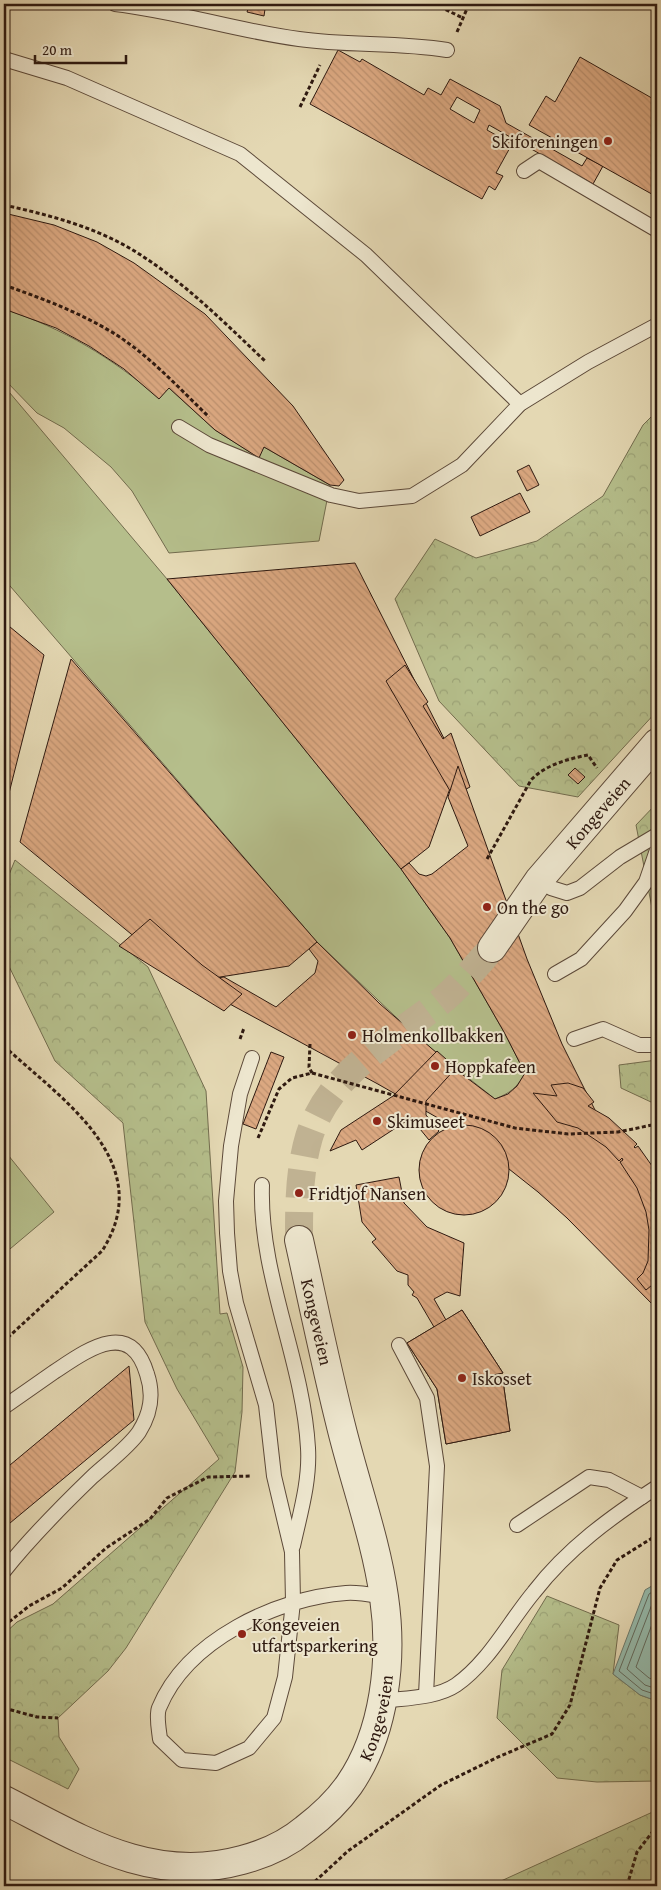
<svg xmlns="http://www.w3.org/2000/svg" width="661" height="1890" font-family="'Gentium Book Plus',serif">
  <defs>
    <pattern id="forest-crowns" width="20" height="18" patternUnits="userSpaceOnUse" patternTransform="scale(1.25)"><rect width="20" height="18" fill="#b5be8b"/><path d="M2 6a3 3 0 1 1 6 0M12 15a3 3 0 1 1 6 0" fill="none" stroke="#9ca377"/></pattern>
    <pattern id="building-back-hatch" width="6" height="6" patternUnits="userSpaceOnUse" patternTransform="scale(1.25)"><rect width="6" height="6" fill="#dba881"/><path d="M-1 5l2 2M0 0l6 6M5-1l2 2" fill="none" stroke="#bc906e"/></pattern>
  </defs>
  <rect width="100%" height="100%" fill="#e4d8b3"/>
  <filter id="stains"><feTurbulence type="fractalNoise" baseFrequency=".004" numOctaves="4"/><feColorMatrix values="0 0 0 0 .2 0 0 0 0 .09 0 0 0 0 .02 0 0 0 .5 -.17"/></filter>
  <radialGradient id="worn" r=".72"><stop offset=".6" stop-color="#630" stop-opacity="0"/><stop offset="1" stop-color="#630" stop-opacity=".3"/></radialGradient>
  <g fill="#b5be8b" stroke="#726c4e">
    <path d="M4,309C63,328 112,358 159,398L169,388L215,430L258,457L264,447L330,485L319,541L169,553L132,491L111,467L64,428L37,413L4,379Z"/>
    <path d="M4,386L167,579L401,869L450,938L504,1032L525,1073C517,1088 510,1093 495,1099L419,1039L317,942L4,579Z"/>
    <polygon points="4,1150 54,1212 4,1254"/>
  </g>
  <g fill="url(#forest-crowns)" stroke="#726c4e">
    <polygon points="657,411 657,711 578,797 519,786 439,701 395,599 435,539 476,558 537,541 603,496 643,425"/>
    <polygon points="657,803 657,934 636,825"/>
    <polygon points="15,860 148,967 206,1091 220,1314 227,1313 243,1367 242,1412 235,1472 126,1648 108,1671 58,1718 59,1737 79,1769 68,1789 4,1757 4,1634 17,1622 53,1604 219,1459 177,1389 145,1322 123,1123 55,1061 4,956 4,887"/>
    <polygon points="657,1060 657,1101 651,1102 621,1088 619,1065"/>
    <polygon points="547,1596 619,1625 613,1674 640,1695 657,1701 657,1781 597,1782 557,1778 497,1718 502,1670"/>
    <polygon points="657,1810 657,1886 490,1886"/>
  </g>
  <polygon fill="#95baab" stroke="#6c7a6d" points="657,1583 657,1701 640,1695 613,1674 645,1590"/>
  <g fill="none" stroke-linecap="round" stroke-linejoin="round">
    <g stroke="#626a5e" stroke-width="1">
      <polyline points="657,1589 649,1594 619,1671 642,1690 657,1695"/>
      <polyline points="657,1596 654,1599 627,1669 645,1685 657,1689"/>
      <polyline points="657,1611 636,1667 649,1678 657,1681"/>
    </g>
  </g>
  <g fill="url(#building-back-hatch)" stroke="#2e1910" fill-rule="evenodd">
    <polygon points="249,6 265,9 264,16 247,12"/>
    <path d="M338,50L360,62L362,59L424,95L428,88L441,95L450,79L500,106L506,123L582,166L587,158L603,166L593,184L489,125L487,130L512,144L496,173L503,176L495,190L489,186L482,199L310,104ZM457,97L480,110L474,123L450,109Z"/>
    <polygon points="580,57 657,101 657,197 529,125 546,96 555,102"/>
    <polygon points="4,213 54,225 97,242 134,263 205,314 293,406 344,480 339,486 330,485 264,447 259,458 215,430 169,388 159,399 124,369 89,346 56,328 4,309"/>
    <polygon points="529,465 539,485 527,491 517,471"/>
    <polygon points="520,493 530,512 480,536 471,517"/>
    <polygon points="355,563 458,766 429,847 401,869 167,579"/>
    <polygon points="4,622 44,655 4,813"/>
    <polygon points="71,659 317,942 289,966 189,982 20,842"/>
    <polygon points="405,665 428,702 423,706 443,739 451,733 470,787 453,796 386,681"/>
    <polygon points="458,766 527,959 562,1044 608,1136 657,1215 657,1309 567,1218 538,1192 461,1131 376,1083 189,982 224,977 276,1007 315,973 318,961 309,949 317,942 380,1004 459,1072 495,1099 508,1094 517,1086 525,1073 504,1032 450,938 401,869 409,863 419,874 426,876 432,874 468,846 448,797"/>
    <polygon points="575,768 585,777 578,784 568,775"/>
    <polygon points="150,919 202,965 242,994 224,1011 119,946"/>
    <polygon points="437,1051 456,1068 426,1101 426,1115 439,1131 429,1140 411,1118 362,1150 356,1140 330,1151 341,1130 393,1096"/>
    <polygon points="271,1052 284,1057 256,1129 243,1124"/>
    <polygon points="568,1083 583,1088 594,1102 588,1106 609,1118 637,1144 634,1147 635,1148 638,1146 657,1173 657,1281 646,1290 637,1279 643,1273 648,1261 649,1230 646,1212 637,1188 620,1162 623,1160 622,1158 619,1161 606,1147 578,1128 557,1122 533,1093 557,1096 551,1085"/>
    <circle cx="464" cy="1170" r="45"/>
    <polygon points="399,1177 404,1203 427,1227 464,1243 460,1296 447,1292 434,1299 446,1320 462,1310 503,1373 493,1375 494,1382 503,1381 510,1431 446,1444 437,1389 407,1343 434,1327 417,1298 412,1295 414,1292 408,1285 408,1275 397,1271 372,1242 376,1239 362,1222 356,1185"/>
    <polygon points="462,1310 503,1373 493,1375 494,1382 503,1381 510,1431 446,1444 437,1389 407,1343"/>
    <polygon points="129,1366 134,1420 4,1528 4,1470"/>
  </g>
  <g fill="none" stroke-linecap="round" stroke-linejoin="round">
    <path stroke="#c0b292" stroke-width="28" stroke-dasharray="28 14" stroke-linecap="butt" d="M299,1240C299,1205 299,1171 309,1137C330,1070 395,1039 445,998C462,983 477,965 492,948"/>
    <g stroke="#5c4939" stroke-width="16">
      <g id="service">
        <path d="M115,4C177,11 237,31 299,39C348,46 398,42 447,50"/>
        <polyline points="4,59 67,78 240,154 366,255 520,404"/>
        <polyline points="524,171 539,161 657,230"/>
        <polyline points="179,427 209,445 331,495 359,501 412,496 462,465 520,404 588,362 657,325"/>
        <polyline points="539,880 551,888 567,893 580,888 620,857 657,835"/>
        <polyline points="555,974 581,959 625,911 646,882 657,850"/>
        <polyline points="574,1039 603,1029 639,1045 657,1045"/>
        <path d="M252,1058L240,1094L231,1146L226,1201L227,1233L230,1271L236,1303L266,1405L274,1476L292,1552L293,1602L285,1677L274,1718L249,1748L216,1763L182,1760L160,1739C159,1730 156,1716 159,1708C187,1640 277,1598 346,1593C359,1592 372,1595 384,1597"/>
        <path d="M262,1185C259,1276 303,1359 308,1448C310,1481 300,1514 293,1546"/>
        <polyline points="399,1345 427,1398 437,1466 426,1695"/>
        <path d="M4,1407C21,1395 37,1384 54,1372C86,1351 130,1317 147,1374C154,1395 151,1413 139,1432C128,1448 107,1463 92,1477C62,1506 30,1538 4,1571"/>
        <polyline points="517,1525 589,1477 609,1480 642,1497"/>
        <path d="M382,1701C405,1698 437,1698 456,1685C489,1662 509,1622 534,1592C568,1548 611,1517 657,1487"/>
      </g>
    </g>
    <g stroke="#5c4939" stroke-width="30">
      <g id="minor">
        <path id="s1" d="M492,948L539,880L657,743"/>
        <path id="s2" d="M4,1800C81,1839 151,1885 242,1860C265,1854 287,1844 305,1829C322,1816 337,1802 349,1785C385,1733 393,1659 384,1597C376,1541 356,1486 342,1430C326,1367 313,1303 299,1240"/>
      </g>
    </g>
    <g stroke="#2e1910" stroke-width="3" stroke-dasharray="4 2.5" stroke-linecap="butt">
      <polyline points="434,4 463,18"/>
      <polyline points="487,4 520,7 621,4"/>
      <polyline points="457,32 469,4"/>
      <polyline points="300,107 320,65"/>
      <path d="M4,205C49,215 96,227 136,252C184,282 225,323 266,362"/>
      <path d="M4,285C41,298 76,311 110,331C146,352 179,388 209,417"/>
      <path d="M487,859L531,780C545,765 568,759 588,755L597,768"/>
      <polyline points="240,1039 244,1028"/>
      <polyline points="310,1044 309,1067 312,1073"/>
      <path d="M4,1046C61,1099 159,1162 102,1251L4,1341"/>
      <polyline points="258,1138 279,1089 292,1078 312,1073 515,1128 568,1134 618,1132 657,1124"/>
      <polyline points="4,1626 29,1606 62,1588 106,1548 150,1519 167,1498 208,1477 252,1476"/>
      <polyline points="4,1708 37,1717 58,1718"/>
      <polyline points="310,1886 348,1851 441,1785 498,1757 552,1734 570,1705 600,1588 617,1560 657,1535"/>
      <polyline points="627,1886 637,1852 657,1826"/>
    </g>
    <use href="#service" stroke="#ede6ce" stroke-width="14"/>
    <use href="#minor" stroke="#ede6ce" stroke-width="28"/>
  </g>
  <g fill="#8f2418" stroke="#ede6ce" stroke-width="2">
    <circle cx="608" cy="141" r="5"/>
    <circle cx="487" cy="907" r="5"/>
    <circle cx="352" cy="1035" r="5"/>
    <circle cx="435" cy="1066" r="5"/>
    <circle cx="377" cy="1121" r="5"/>
    <circle cx="299" cy="1193" r="5"/>
    <circle cx="462" cy="1378" r="5"/>
    <circle cx="242" cy="1634" r="5"/>
  </g>
  <g text-anchor="middle" dominant-baseline="central" stroke-width="4" stroke-linejoin="round" paint-order="stroke">
    <g font-size="18" fill="#2e1910" stroke="#ede6ce" text-anchor="start">
      <text x="598" y="141" text-anchor="end">Skiforeningen</text>
      <text x="497" y="907">On the go</text>
      <text x="362" y="1035">Holmenkollbakken</text>
      <text x="445" y="1066">Hoppkafeen</text>
      <text x="387" y="1121">Skimuseet</text>
      <text x="309" y="1193">Fridtjof Nansen</text>
      <text x="472" y="1378">Iskosset</text>
      <text x="252" y="1624">Kongeveien<tspan x="252" dy="21">utfartsparkering</tspan></text>
    </g>
    <g font-size="18" fill="#2e1910" stroke="#ede6ce">
      <text stroke="none"><textPath href="#s1" startOffset="172">Kongeveien</textPath></text>
      <text transform="translate(317 1322) rotate(77)">Kongeveien</text>
      <text stroke="none"><textPath href="#s2" startOffset="459">Kongeveien</textPath></text>
    </g>
  </g>
  <rect width="661" height="1890" fill="none" stroke="#e4d8b3" stroke-width="20"/>
  <rect x="5" y="5" width="651" height="1880" fill="none" stroke="#2e1910" stroke-width="2.5"/>
  <rect x="10" y="10" width="641" height="1870" fill="none" stroke="#2e1910"/>
  <path d="M35 55v8h91v-8" fill="none" stroke="#2e1910" stroke-width="2.5"/>
  <text x="42" y="55" font-size="15" fill="#2e1910" stroke="#ede6ce" stroke-width="4" paint-order="stroke">20 m</text>
  <rect width="100%" height="100%" filter="url(#stains)"/>
  <rect width="100%" height="100%" fill="url(#worn)"/>
</svg>
